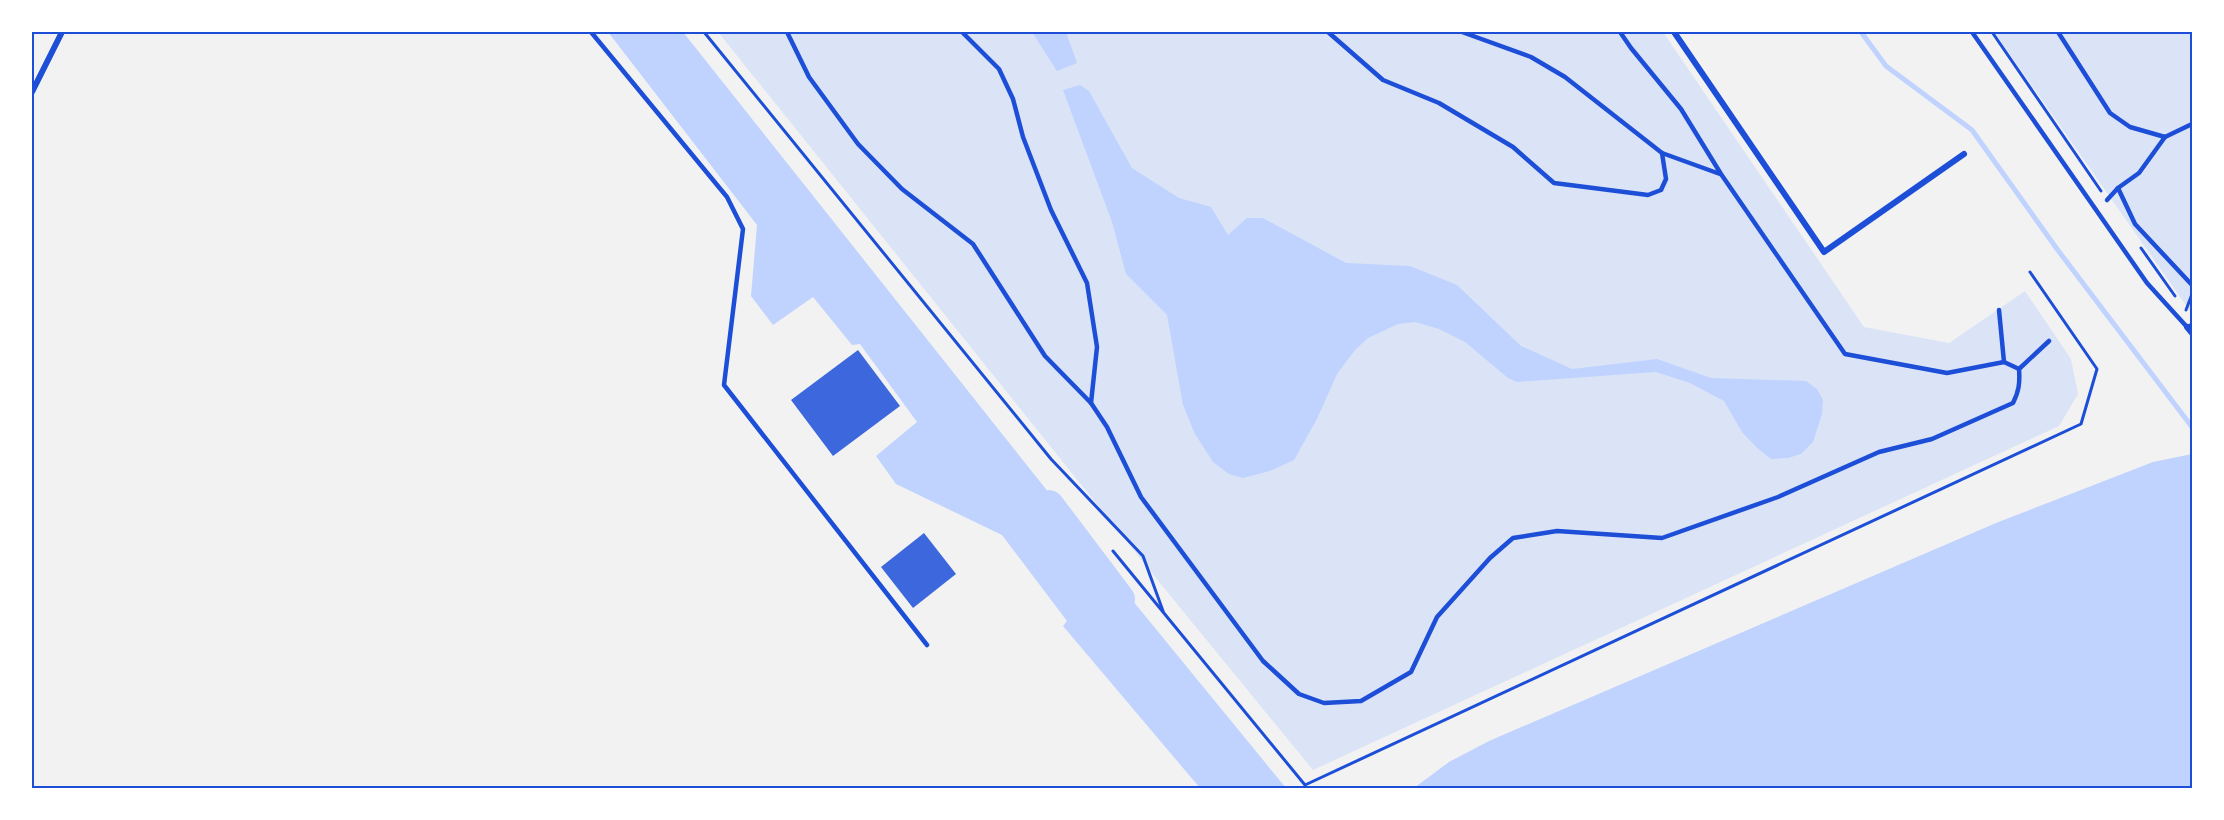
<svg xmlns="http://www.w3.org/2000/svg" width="2224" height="820" font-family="Figtree,sans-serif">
  <rect width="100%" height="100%" fill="#f2f2f2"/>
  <g fill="#dbe4f7">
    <polygon points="718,32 1663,32 1864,327 1949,343 2025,291 2071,359 2078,394 2059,426 1313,770 1164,588"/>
    <polygon points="1994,32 2192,32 2192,314"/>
  </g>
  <g fill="#bfd3fe">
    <polygon points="608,32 683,32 1080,532 1068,542 1091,572 1101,562 1286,788 1200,788 1063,626 1067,621 1002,535 896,484 876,456 917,422 860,344 852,345 813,297 773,325 751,296 757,225"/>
    <polygon points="1032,32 1066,32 1077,63 1057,71"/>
    <polygon points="1080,85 1089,91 1132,168 1179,198 1211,207 1228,235 1247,218 1263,218 1346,263 1410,266 1457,285 1521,346 1572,369 1657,359 1711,378 1806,381 1817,389 1823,400 1822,414 1813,442 1801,454 1788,458 1771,459 1756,447 1742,432 1724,401 1690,383 1656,372 1517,382 1508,378 1465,342 1439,329 1415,322 1398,324 1368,338 1355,350 1337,374 1317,419 1294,460 1270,471 1243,478 1229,474 1213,462 1195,434 1183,405 1167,315 1126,274 1112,222 1063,90"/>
    <polygon points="2192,454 2192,788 1414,788 1449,762 1489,741 1996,523 2153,462"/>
  </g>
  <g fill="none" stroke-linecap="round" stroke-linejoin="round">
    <polyline stroke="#bfd3fe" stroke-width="5" points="1861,32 1886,66 1972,130 2057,249 2192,427"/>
    <polyline stroke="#bfd3fe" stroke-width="30" points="1049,505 1120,599"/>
  </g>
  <g fill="#3d67dc">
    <polygon points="858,350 900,406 833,456 791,400"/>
    <polygon points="924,533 956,574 913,608 881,567"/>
  </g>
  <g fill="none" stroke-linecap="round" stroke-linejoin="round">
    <g stroke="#1d4ed8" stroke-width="3">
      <polyline points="704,32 1051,459 1143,556 1163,611"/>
      <polyline points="1992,32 2101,191"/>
      <polyline points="2141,248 2175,296"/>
      <polyline points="2186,310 2192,294"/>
      <polyline points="1113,551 1305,785 2081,424 2097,369 2030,272"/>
    </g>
    <g stroke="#1d4ed8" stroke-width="4.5">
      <polyline points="591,32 727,197 743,229 724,385 927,645"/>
      <path d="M787,32L809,77L858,144L902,189L973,244L1045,356L1091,403L1107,427L1141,497L1263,661L1299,694L1324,703L1361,701L1411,672L1437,617L1490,558L1513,538L1557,531L1662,538L1778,497L1879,452L1932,439L2013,403C2019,391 2020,383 2019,369L2004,362L1947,373L1845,354L1721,174L1681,109L1631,48L1620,32"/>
      <polyline points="962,32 999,69 1013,99 1023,137 1051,210 1087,283 1097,347 1091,403"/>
      <polyline points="1328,32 1383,80 1439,103 1513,147 1554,183 1648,195 1661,190 1666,179 1662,153"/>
      <polyline points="1462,32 1531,57 1565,77 1662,153 1720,174"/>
      <polyline points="1972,32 2147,283 2187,327 2192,325"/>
      <polyline points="2058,32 2110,113 2130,127 2165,137 2192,124"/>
      <polyline points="2118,188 2135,224 2192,285"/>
      <polyline points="2107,200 2118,188 2139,173 2165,137"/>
      <polyline points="1999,310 2004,362"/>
      <polyline points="2019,369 2049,341"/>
    </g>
    <g stroke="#1d4ed8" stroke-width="6">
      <polyline points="1674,32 1824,252 1964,154"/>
      <polyline points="32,92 62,32"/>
      <polyline points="2187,327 2192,333"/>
    </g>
  </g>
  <rect width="2224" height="820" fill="none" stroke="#ffffff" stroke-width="66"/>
  <rect x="33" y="33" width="2158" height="754" fill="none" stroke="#1d4ed8" stroke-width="2"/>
</svg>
